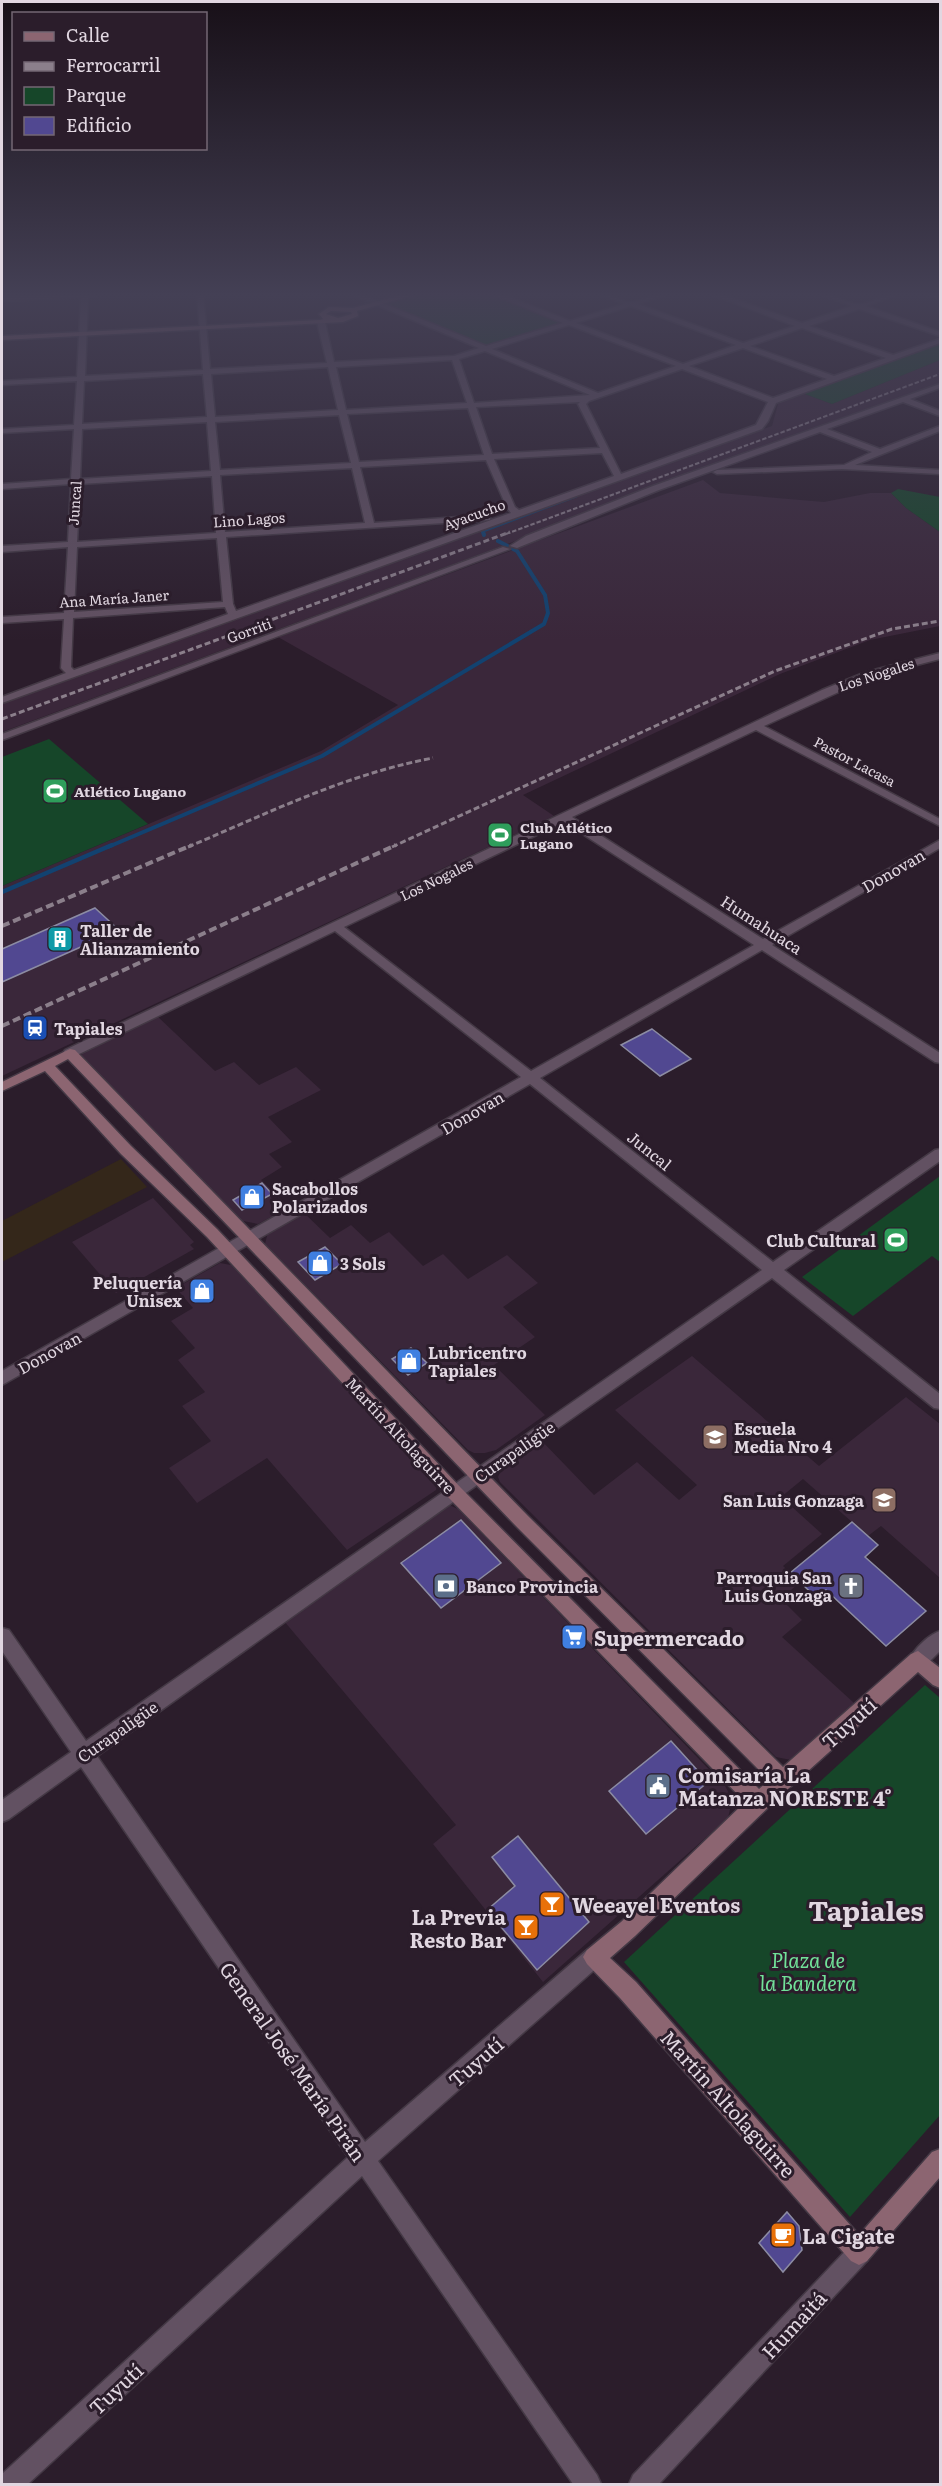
<svg xmlns="http://www.w3.org/2000/svg" width="942" height="2486" font-family="Literata,serif">
  <rect width="100%" height="100%" fill="#2b1d2b"/>
  <g fill="#3a273a">
    <polygon points="940,360 940,383 2,732 2,704 772,426 778,404 802,393 832,404"/>
    <polygon points="703,480 720,493 824,502 870,493 891,493 906,508 940,532 940,626 870,640 780,674 523,795 554,816 2,1076 2,886 321,751 398,705 278,637"/>
    <polygon points="156,1015 215,1071 234,1062 259,1085 296,1067 321,1090 268,1117 292,1142 269,1154 282,1167 261,1180 289,1207 258,1224 243,1221 82,1059 82,1052"/>
    <polygon points="153,1198 194,1242 190,1245 194,1249 116,1293 72,1242"/>
    <polygon points="302,1211 330,1238 351,1225 370,1243 389,1232 423,1266 443,1254 468,1279 507,1255 538,1283 503,1307 535,1337 494,1365 545,1415 496,1450 485,1453 474,1453 468,1450 265,1244 268,1232"/>
    <polygon points="220,1263 231,1265 438,1482 436,1490 347,1550 267,1458 197,1503 169,1468 211,1441 182,1406 205,1392 178,1360 195,1348 171,1321 193,1308 176,1288"/>
    <polygon points="692,1356 819,1466 906,1397 940,1424 940,1578 881,1526 868,1536 803,1479 781,1497 822,1534 783,1566 800,1582 781,1599 802,1620 782,1637 854,1703 797,1757 791,1760 776,1757 500,1482 498,1477 504,1463 539,1438 594,1495 637,1462 679,1500 697,1485 615,1410"/>
    <polygon points="447,1504 458,1509 725,1786 730,1795 731,1805 728,1818 543,1982 433,1844 456,1825 284,1621"/>
  </g>
  <polygon fill="#34271a" points="121,1159 147,1187 2,1262 2,1221"/>
  <g fill="#164629">
    <polygon points="423,293 485,293 559,323 486,345 387,305 389,303"/>
    <polygon points="940,343 940,360 832,404 802,393"/>
    <polygon points="898,489 940,497 940,532 906,508 891,493"/>
    <polygon points="49,739 148,824 2,886 2,757"/>
    <polygon points="940,1176 940,1262 932,1256 853,1316 802,1277"/>
    <polygon points="925,1685 940,1698 940,2115 850,2217 624,1962"/>
  </g>
  <g fill="none" stroke-linecap="round" stroke-linejoin="round">
    <polyline stroke="#124270" stroke-width="3" points="484,534 483,531 576,496"/>
    <g stroke="#124270" stroke-width="4">
      <polyline points="483,532 484,535"/>
      <polyline points="108,847 322,756 544,624 548,613 545,595 517,551 498,541"/>
    </g>
    <polyline stroke="#124270" stroke-width="4.5" points="2,892 112,845"/>
  </g>
  <g fill="#514891" stroke="#8c8ca3" stroke-width="1.5">
    <polygon points="95,908 119,930 2,982 2,949"/>
    <polygon points="652,1029 691,1059 660,1076 621,1045"/>
    <polygon points="262,1183 272,1194 242,1210 233,1200"/>
    <polygon points="325,1247 342,1264 315,1280 298,1262"/>
    <polygon points="411,1348 427,1363 408,1375 392,1359"/>
    <polygon points="461,1520 501,1563 441,1608 401,1563"/>
    <polygon points="852,1522 878,1545 865,1557 926,1611 886,1646 826,1590 817,1598 790,1573"/>
    <polygon points="671,1741 708,1782 646,1834 609,1791"/>
    <polygon points="518,1836 589,1922 537,1970 487,1910 515,1886 492,1857"/>
    <polygon points="787,2212 799,2226 802,2250 783,2272 759,2243"/>
  </g>
  <g fill="none" stroke-linecap="round" stroke-linejoin="round">
    <g stroke="#443945" stroke-width="3">
      <g id="street">
        <path d="M69,293H117L88,296L85,376L203,370L197,293H203L210,369L327,363L317,322L321,320L325,322L334,362L454,356L479,348L348,293H358L486,346L563,323L489,293H499L570,321L624,304L598,293C610,293 620,302 631,302C643,302 656,293 670,293L638,304L743,343L795,326L708,293H718L802,323L852,306L817,293C832,293 846,304 859,304C872,304 886,293 901,293L866,306L940,332V336L859,309L809,326L893,355L940,339V343L776,403L768,421L762,429L2,703V697L66,673L61,668L64,619L2,623V617L64,613L68,547L2,552V546L68,542L71,484L2,489V484L71,479L74,429L2,433V429L74,425L77,381L2,385V381L77,377L81,297L2,301V297ZM631,306L736,345L683,364L576,323ZM569,325L676,366L598,393L492,349ZM802,328L886,358L834,376L750,346ZM743,348L827,379L773,398L689,366ZM485,351L590,395L474,403L459,359ZM452,360L467,403L346,410L336,367ZM328,367L338,410L215,417L211,374ZM682,369L768,402L756,425L621,474L586,404L589,401ZM203,374L207,417L82,424L84,381ZM580,402L578,404L600,448L492,454L476,407ZM468,408L484,455L359,462L347,414ZM339,415L351,463L220,470L215,422ZM207,422L211,471L80,479L82,429ZM602,453L614,476L519,510L515,507L494,459ZM486,460L507,508L511,513L236,611L233,604L226,537L490,520V516L487,515L374,523L360,467ZM352,468L365,523L225,532L220,475ZM212,476L216,533L77,542L80,484ZM217,538L223,602L74,612L77,547ZM225,607L228,614L74,670L71,667L73,618Z"/>
        <polygon points="927,293 940,295 940,299 928,294"/>
        <polygon points="940,384 940,388 910,399 940,411 940,416 903,402 827,429 880,449 940,426 940,431 855,465 940,470 940,474 842,469 717,474 713,472 717,470 844,465 872,452 820,432 659,490 517,548 510,546 526,536 653,486"/>
        <polygon points="503,547 510,549 2,740 2,734"/>
        <path d="M940,653V659L874,676L764,726L940,819V826L756,730L572,817L763,939L940,840V848L772,945L940,1053V1063L935,1062L762,950L540,1078L773,1262L935,1150L940,1149V1161L784,1270L940,1394V1409L934,1408L772,1278L484,1480L97,1756L365,2142L587,1950L594,1946L601,1950L605,1957L601,1964L378,2161L597,2475L601,2484H573L362,2176L28,2484H2V2474L348,2157L81,1767L9,1819L2,1822V1800L71,1752L2,1651V1628L9,1630L86,1741L762,1270L530,1084L2,1385V1371L521,1077L335,931L75,1056H65L63,1053L65,1050L822,690L866,672ZM564,822L754,945L531,1071L344,927Z"/>
        <path d="M940,1631V1651L925,1666L918,1669L911,1666L909,1660C914,1649 928,1635 940,1631Z"/>
        <polygon points="859,2241 867,2245 871,2253 867,2261 659,2484 629,2484 633,2475 851,2245"/>
      </g>
    </g>
    <g stroke="#443945" stroke-width="3">
      <g id="secondary">
        <path d="M409,293H421L357,311L358,316L343,322L2,340V336L320,320L323,319L319,314L329,307L353,308ZM331,311L351,312L352,314L338,318L326,314Z"/>
        <path d="M70,1049L75,1050L528,1516L783,1767L911,1654L918,1651L940,1668V1688L933,1685L918,1672L778,1798L635,1936L610,1958L636,1982L859,2235L932,2152L940,2149V2177L867,2261L859,2265L851,2261L620,1998L587,1964L583,1957L587,1950L621,1922L745,1802L449,1498L207,1237L121,1154L45,1071L2,1091V1082ZM68,1059L516,1526L769,1780L759,1789L461,1488L217,1229L131,1146L55,1066Z"/>
      </g>
    </g>
    <use href="#street" fill="#625162" fill-rule="evenodd"/>
    <use href="#secondary" fill="#8c6571" fill-rule="evenodd"/>
    <polyline stroke="#8b7f8b" stroke-width="2" stroke-dasharray="4.5 2" stroke-linecap="butt" points="506,534 940,374"/>
    <g stroke="#8b7f8b" stroke-width="3" stroke-dasharray="6 3" stroke-linecap="butt">
      <polyline points="2,719 510,532"/>
      <path d="M188,847C268,813 347,774 433,758"/>
      <polyline points="392,847 775,671 892,629 940,621"/>
    </g>
    <g stroke="#8b7f8b" stroke-width="4" stroke-dasharray="8 4" stroke-linecap="butt">
      <polyline points="2,926 192,845"/>
      <polyline points="2,1026 396,845"/>
    </g>
  </g>
  <linearGradient id="sky" x2="0" y2="1"><stop stop-color="#181018"/><stop offset="0.46" stop-color="#444055"/><stop offset="1" stop-color="#444055" stop-opacity="0"/></linearGradient>
  <rect width="942" height="641" fill="url(#sky)"/>
  <defs>
    <g id="stadium-square" transform="scale(1.35)"><rect x="-9" y="-9" width="18" height="18" rx="4" fill="#2e9e5b" stroke="#2b1d2b"/><path d="M0-5a6.5 5 0 1 0 0 10a6.5 5 0 1 0 0-10ZM-3.5-1.8h7v3.6h-7Z" fill="#fff"/></g>
    <g id="building-square" transform="scale(1.35)"><rect x="-9" y="-9" width="18" height="18" rx="4" fill="#0f9aa8" stroke="#2b1d2b"/><path d="M-4-6H4V6H1V3H-1V6H-4ZM-2.5-4.3h1.7v1.8h-1.7ZM.8-4.3h1.7v1.8H.8ZM-2.5-1h1.7V.8h-1.7ZM.8-1h1.7V.8H.8Z" fill="#fff"/></g>
    <g id="station-square" transform="scale(1.35)"><rect x="-9" y="-9" width="18" height="18" rx="4" fill="#1a4fb4" stroke="#2b1d2b"/><path d="M-3-6H3Q5-6 5-4V2Q5 4 3 4L4.5 6H3L1.5 4h-3L-3 6H-4.5L-3 4Q-5 4-5 2V-4Q-5-6-3-6ZM-3.5-4v3h7v-3ZM-3.5 1v1.5H-2V1ZM2 1v1.5H3.5V1Z" fill="#fff"/></g>
    <g id="shop-square" transform="scale(1.35)"><rect x="-9" y="-9" width="18" height="18" rx="4" fill="#3f7fe0" stroke="#2b1d2b"/><path d="M-5-2.5h2.3a2.7 3.5 0 0 1 5.4 0H5L5.5 6h-11ZM-1.5-2.5h3a1.5 2.3 0 0 0-3 0Z" fill="#fff"/></g>
    <g id="school-square" transform="scale(1.35)"><rect x="-9" y="-9" width="18" height="18" rx="4" fill="#8d6e63" stroke="#2b1d2b"/><path d="M0-5L7-2L0 1L-7-2ZM-4 1L0 2.5L4 1V4Q0 6-4 4Z" fill="#fff"/></g>
    <g id="bank-square" transform="scale(1.35)"><rect x="-9" y="-9" width="18" height="18" rx="4" fill="#5c6f8a" stroke="#2b1d2b"/><path d="M-6-4H6V4H-6ZM0-2.3a2.3 2.3 0 1 0 0 4.6a2.3 2.3 0 1 0 0-4.6Z" fill="#fff"/></g>
    <g id="church-square" transform="scale(1.35)"><rect x="-9" y="-9" width="18" height="18" rx="4" fill="#6b7280" stroke="#2b1d2b"/><path d="M-1.2-6h2.4v3.5h3.3v2.4h-3.3V6h-2.4V-.1h-3.3v-2.4h3.3Z" fill="#fff"/></g>
    <g id="supermarket-square" transform="scale(1.35)"><rect x="-9" y="-9" width="18" height="18" rx="4" fill="#3f7fe0" stroke="#2b1d2b"/><path d="M-6-5.5h2.5l.6 2H6L4.5 2H-2.5L-4.4-4H-6ZM-1.5 3.2a1.3 1.3 0 1 0 .1 0ZM3 3.2a1.3 1.3 0 1 0 .1 0Z" fill="#fff"/></g>
    <g id="civic-square" transform="scale(1.35)"><rect x="-9" y="-9" width="18" height="18" rx="4" fill="#5c6f8a" stroke="#2b1d2b"/><path d="M-.6-6.5H3V-4.5H.6V-3L4-1V1h2V6H-6V1h2V-1L-.6-3ZM-1.2 2.5V6h2.4V2.5Z" fill="#fff"/></g>
    <g id="bar-square" transform="scale(1.35)"><rect x="-9" y="-9" width="18" height="18" rx="4" fill="#e8710a" stroke="#2b1d2b"/><path d="M-6-5H6L.8 .8V4.5H3.5V6h-7V4.5H-.8V.8Z" fill="#fff"/></g>
    <g id="cafe-square" transform="scale(1.35)"><rect x="-9" y="-9" width="18" height="18" rx="4" fill="#e8710a" stroke="#2b1d2b"/><path d="M-5.5-4.5H6V0H3Q3 3.5 0 3.5H-2.5Q-5.5 3.5-5.5 0ZM3-3.2v2h1.7v-2ZM-6 4.5H4V6H-6Z" fill="#fff"/></g>
  </defs>
  <g fill-rule="evenodd">
    <use href="#stadium-square" x="55" y="791"/>
    <use href="#stadium-square" x="500" y="835"/>
    <use href="#building-square" x="60" y="939"/>
    <use href="#station-square" x="35" y="1028"/>
    <use href="#shop-square" x="252" y="1197"/>
    <use href="#stadium-square" x="896" y="1240"/>
    <use href="#shop-square" x="320" y="1263"/>
    <use href="#shop-square" x="202" y="1291"/>
    <use href="#shop-square" x="409" y="1361"/>
    <use href="#school-square" x="715" y="1437"/>
    <use href="#school-square" x="884" y="1500"/>
    <use href="#bank-square" x="446" y="1586"/>
    <use href="#church-square" x="851" y="1586"/>
    <use href="#supermarket-square" x="574" y="1637"/>
    <use href="#civic-square" x="658" y="1786"/>
    <use href="#bar-square" x="552" y="1904"/>
    <use href="#bar-square" x="526" y="1927"/>
    <use href="#cafe-square" x="783" y="2235"/>
  </g>
  <g text-anchor="middle" dominant-baseline="central" stroke-width="6" stroke-linejoin="round" paint-order="stroke">
    <g font-size="14" fill="#e1d7e1" stroke="#2b1d2b">
      <text transform="translate(74 503) rotate(-86)">Juncal</text>
      <text transform="translate(474 514) rotate(-20)">Ayacucho</text>
      <text transform="translate(249 519) rotate(-4)">Lino Lagos</text>
      <text transform="translate(114 598) rotate(-4)">Ana María Janer</text>
      <text transform="translate(249 630) rotate(-20)">Gorriti</text>
      <text transform="translate(876 674) rotate(-18)">Los Nogales</text>
      <text transform="translate(855 761) rotate(28)">Pastor Lacasa</text>
      <text transform="translate(436 879) rotate(-26)">Los Nogales</text>
    </g>
    <g font-size="14" font-weight="bold" fill="#e1d7e1" stroke="#2b1d2b" text-anchor="start">
      <text x="74" y="791">Atlético Lugano</text>
      <text x="520" y="827">Club Atlético<tspan x="520" dy="16">Lugano</tspan></text>
    </g>
    <g font-size="16" fill="#e1d7e1" stroke="#2b1d2b">
      <text transform="translate(893 870) rotate(-30)">Donovan</text>
      <text transform="translate(762 924) rotate(33)">Humahuaca</text>
      <text transform="translate(472 1112) rotate(-30)">Donovan</text>
      <text transform="translate(650 1150) rotate(39)">Juncal</text>
      <text transform="translate(49 1352) rotate(-29)">Donovan</text>
      <text transform="translate(401 1435) rotate(47)">Martín Altolaguirre</text>
      <text transform="translate(514 1451) rotate(-35)">Curapaligüe</text>
      <text transform="translate(117 1731) rotate(-35)">Curapaligüe</text>
    </g>
    <g font-size="16" font-weight="bold" fill="#e1d7e1" stroke="#2b1d2b" text-anchor="start">
      <text x="80" y="930">Taller de<tspan x="80" dy="18">Alianzamiento</tspan></text>
      <text x="54" y="1028">Tapiales</text>
      <text x="272" y="1188">Sacabollos<tspan x="272" dy="18">Polarizados</tspan></text>
      <text x="876" y="1240" text-anchor="end">Club Cultural</text>
      <text x="340" y="1263">3 Sols</text>
      <text x="182" y="1282" text-anchor="end">Peluquería<tspan x="182" dy="18">Unisex</tspan></text>
      <text x="428" y="1352">Lubricentro<tspan x="428" dy="18">Tapiales</tspan></text>
      <text x="734" y="1428">Escuela<tspan x="734" dy="18">Media Nro 4</tspan></text>
      <text x="864" y="1500" text-anchor="end">San Luis Gonzaga</text>
      <text x="832" y="1577" text-anchor="end">Parroquia San<tspan x="832" dy="18">Luis Gonzaga</tspan></text>
      <text x="466" y="1586">Banco Provincia</text>
    </g>
    <g font-size="20" font-weight="bold" fill="#e1d7e1" stroke="#2b1d2b" text-anchor="start">
      <text x="594" y="1637">Supermercado</text>
      <text x="678" y="1774">Comisaría La<tspan x="678" dy="23">Matanza NORESTE 4°</tspan></text>
      <text x="572" y="1904">Weeayel Eventos</text>
      <text x="506" y="1916" text-anchor="end">La Previa<tspan x="506" dy="23">Resto Bar</tspan></text>
      <text x="802" y="2235">La Cigate</text>
    </g>
    <g font-size="20" fill="#e1d7e1" stroke="#2b1d2b">
      <text transform="translate(848 1722) rotate(-42)">Tuyutí</text>
      <text transform="translate(294 2061) rotate(55)">General José María Pirán</text>
      <text transform="translate(475 2061) rotate(-41)">Tuyutí</text>
      <text transform="translate(729 2103) rotate(48)">Martín Altolaguirre</text>
      <text transform="translate(793 2324) rotate(-47)">Humaitá</text>
      <text transform="translate(115 2388) rotate(-43)">Tuyutí</text>
    </g>
    <g font-size="20" font-style="italic" fill="#71e299" stroke="#2b1d2b">
      <text x="808" y="1959">Plaza de<tspan x="808" dy="23">la Bandera</tspan></text>
    </g>
    <g font-size="27" font-weight="bold" fill="#e1d7e1" stroke="#2b1d2b">
      <text x="866" y="1909">Tapiales</text>
    </g>
  </g>
  <rect width="942" height="2486" fill="none" stroke="#e1d7e1" stroke-width="6"/>
  <rect x="12" y="12" width="195" height="138" fill="#2b1d2b" stroke="#746774" stroke-width="1.5"/>
  <rect x="24" y="32" width="30" height="9" fill="#8c6571" stroke="#746774" stroke-width="1.5"/>
  <text x="66" y="42" font-size="18" fill="#e1d7e1">Calle</text>
  <rect x="24" y="62" width="30" height="9" fill="#8b7f8b" stroke="#746774" stroke-width="1.5"/>
  <text x="66" y="72" font-size="18" fill="#e1d7e1">Ferrocarril</text>
  <rect x="24" y="87" width="30" height="18" fill="#164629" stroke="#746774" stroke-width="1.5"/>
  <text x="66" y="102" font-size="18" fill="#e1d7e1">Parque</text>
  <rect x="24" y="117" width="30" height="18" fill="#514891" stroke="#746774" stroke-width="1.5"/>
  <text x="66" y="132" font-size="18" fill="#e1d7e1">Edificio</text>
</svg>
